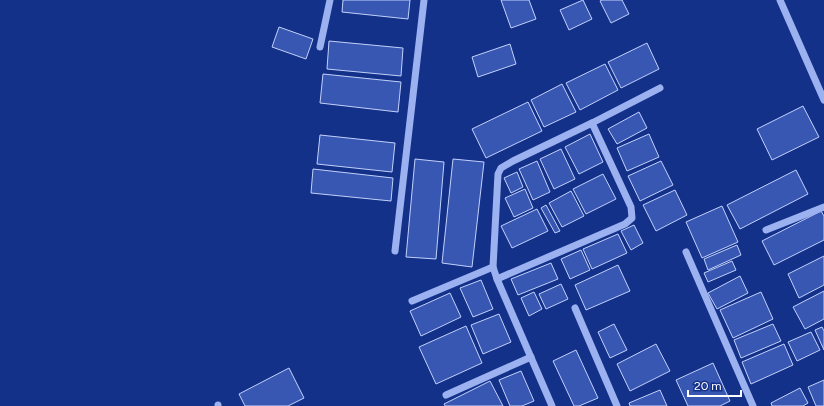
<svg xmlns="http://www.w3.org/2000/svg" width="824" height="406" font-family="Figtree,sans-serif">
  <rect width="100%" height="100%" fill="#14318a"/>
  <g fill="#3857b2" stroke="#c2d1fb">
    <polygon points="343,0 410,0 408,19 342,12"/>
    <polygon points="501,0 529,0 536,19 511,28"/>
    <polygon points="583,0 592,19 569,30 560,10"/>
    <polygon points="602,0 622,0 629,14 611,23 600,1"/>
    <polygon points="279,27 313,39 306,59 272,47"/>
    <polygon points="329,41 403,48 401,76 327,69"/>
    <polygon points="647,43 659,69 621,88 608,62"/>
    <polygon points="510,44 516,64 478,77 472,57"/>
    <polygon points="605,64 618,90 580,110 566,83"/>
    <polygon points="323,74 401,82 398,112 320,103"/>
    <polygon points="562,84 576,112 544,127 531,100"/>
    <polygon points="528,102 542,131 486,158 472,129"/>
    <polygon points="803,106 819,137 772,160 757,129"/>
    <polygon points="639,112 647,128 617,144 608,129"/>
    <polygon points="590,134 603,162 579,174 565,147"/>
    <polygon points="649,134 659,157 627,171 617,148"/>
    <polygon points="320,135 395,143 392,172 317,164"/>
    <polygon points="561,149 575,179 554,189 540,159"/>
    <polygon points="415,159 444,162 436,259 406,257"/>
    <polygon points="453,159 484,162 472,267 442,263"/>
    <polygon points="537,161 550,192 533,200 519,169"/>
    <polygon points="661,161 673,185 640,201 628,176"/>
    <polygon points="313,169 393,178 391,201 311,193"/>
    <polygon points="796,170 808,194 740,229 727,205"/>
    <polygon points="517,172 523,187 511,193 504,178"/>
    <polygon points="603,174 616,199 586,214 573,189"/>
    <polygon points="525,189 533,208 514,217 505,198"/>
    <polygon points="675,190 687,215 656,231 643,205"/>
    <polygon points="571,191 584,216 562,227 549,203"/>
    <polygon points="546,205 560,231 555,233 541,208"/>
    <polygon points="722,206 738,242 702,258 686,222"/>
    <polygon points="537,209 548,231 512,248 501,226"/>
    <polygon points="821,211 824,216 824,240 774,265 762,241"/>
    <polygon points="634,225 643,243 631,250 621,231"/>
    <polygon points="618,234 627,253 592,269 583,249"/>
    <polygon points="737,245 741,255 708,270 704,259"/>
    <polygon points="581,250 590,270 570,279 561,259"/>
    <polygon points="824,256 824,285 799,298 788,274"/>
    <polygon points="732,261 736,270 708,282 704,273"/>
    <polygon points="551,263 558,279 518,295 511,279"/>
    <polygon points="618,265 630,291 586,310 575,285"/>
    <polygon points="740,276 748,293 717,309 708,293"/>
    <polygon points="481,280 493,309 473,317 460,288"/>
    <polygon points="561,284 568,299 546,309 539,294"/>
    <polygon points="824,291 824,319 805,329 793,307"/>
    <polygon points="534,292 542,309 529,316 521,298"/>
    <polygon points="761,292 773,319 733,338 720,310"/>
    <polygon points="450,293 461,317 421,336 410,311"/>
    <polygon points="499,314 511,342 483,354 471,325"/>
    <polygon points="614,324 627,350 610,358 598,332"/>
    <polygon points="773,324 781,341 741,358 734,340"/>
    <polygon points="466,326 482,363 436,384 419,347"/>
    <polygon points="822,327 824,331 824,350 815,330"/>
    <polygon points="811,332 820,350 797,361 788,342"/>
    <polygon points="656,344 670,371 630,391 617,364"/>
    <polygon points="784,344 793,365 751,384 742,362"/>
    <polygon points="576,350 598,398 579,406 574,406 553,361"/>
    <polygon points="713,363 730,401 720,406 688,406 676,380"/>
    <polygon points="289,368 304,398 288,406 245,406 239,394"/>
    <polygon points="521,371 534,401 522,406 510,406 499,380"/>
    <polygon points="824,380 824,406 816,406 808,387"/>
    <polygon points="490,381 503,406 445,406 444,404"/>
    <polygon points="800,388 808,403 803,406 772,406 771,403"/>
    <polygon points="660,390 667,406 630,406 629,403"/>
  </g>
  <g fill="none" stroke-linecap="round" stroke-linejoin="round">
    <g stroke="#9cb1f0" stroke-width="7">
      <polyline points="780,0 824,100"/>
      <polyline points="320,47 330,0"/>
      <polyline points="766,230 824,207"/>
      <polyline points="395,251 424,0"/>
      <polyline points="686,252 753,406"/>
      <polyline points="497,279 625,224 632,218 631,207 592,123"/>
      <polyline points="412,301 493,267"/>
      <polyline points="575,308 617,406"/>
      <polyline points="446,395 531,357"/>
      <polyline points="218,405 218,406"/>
      <polyline points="552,406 497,279 493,267 498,174 501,168 513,161 592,123 660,88"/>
    </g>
  </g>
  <path d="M688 390v6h53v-6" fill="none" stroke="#ffffff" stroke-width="2"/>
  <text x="694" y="390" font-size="12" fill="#ffffff" stroke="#14318a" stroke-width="3" paint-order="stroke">20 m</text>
</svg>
